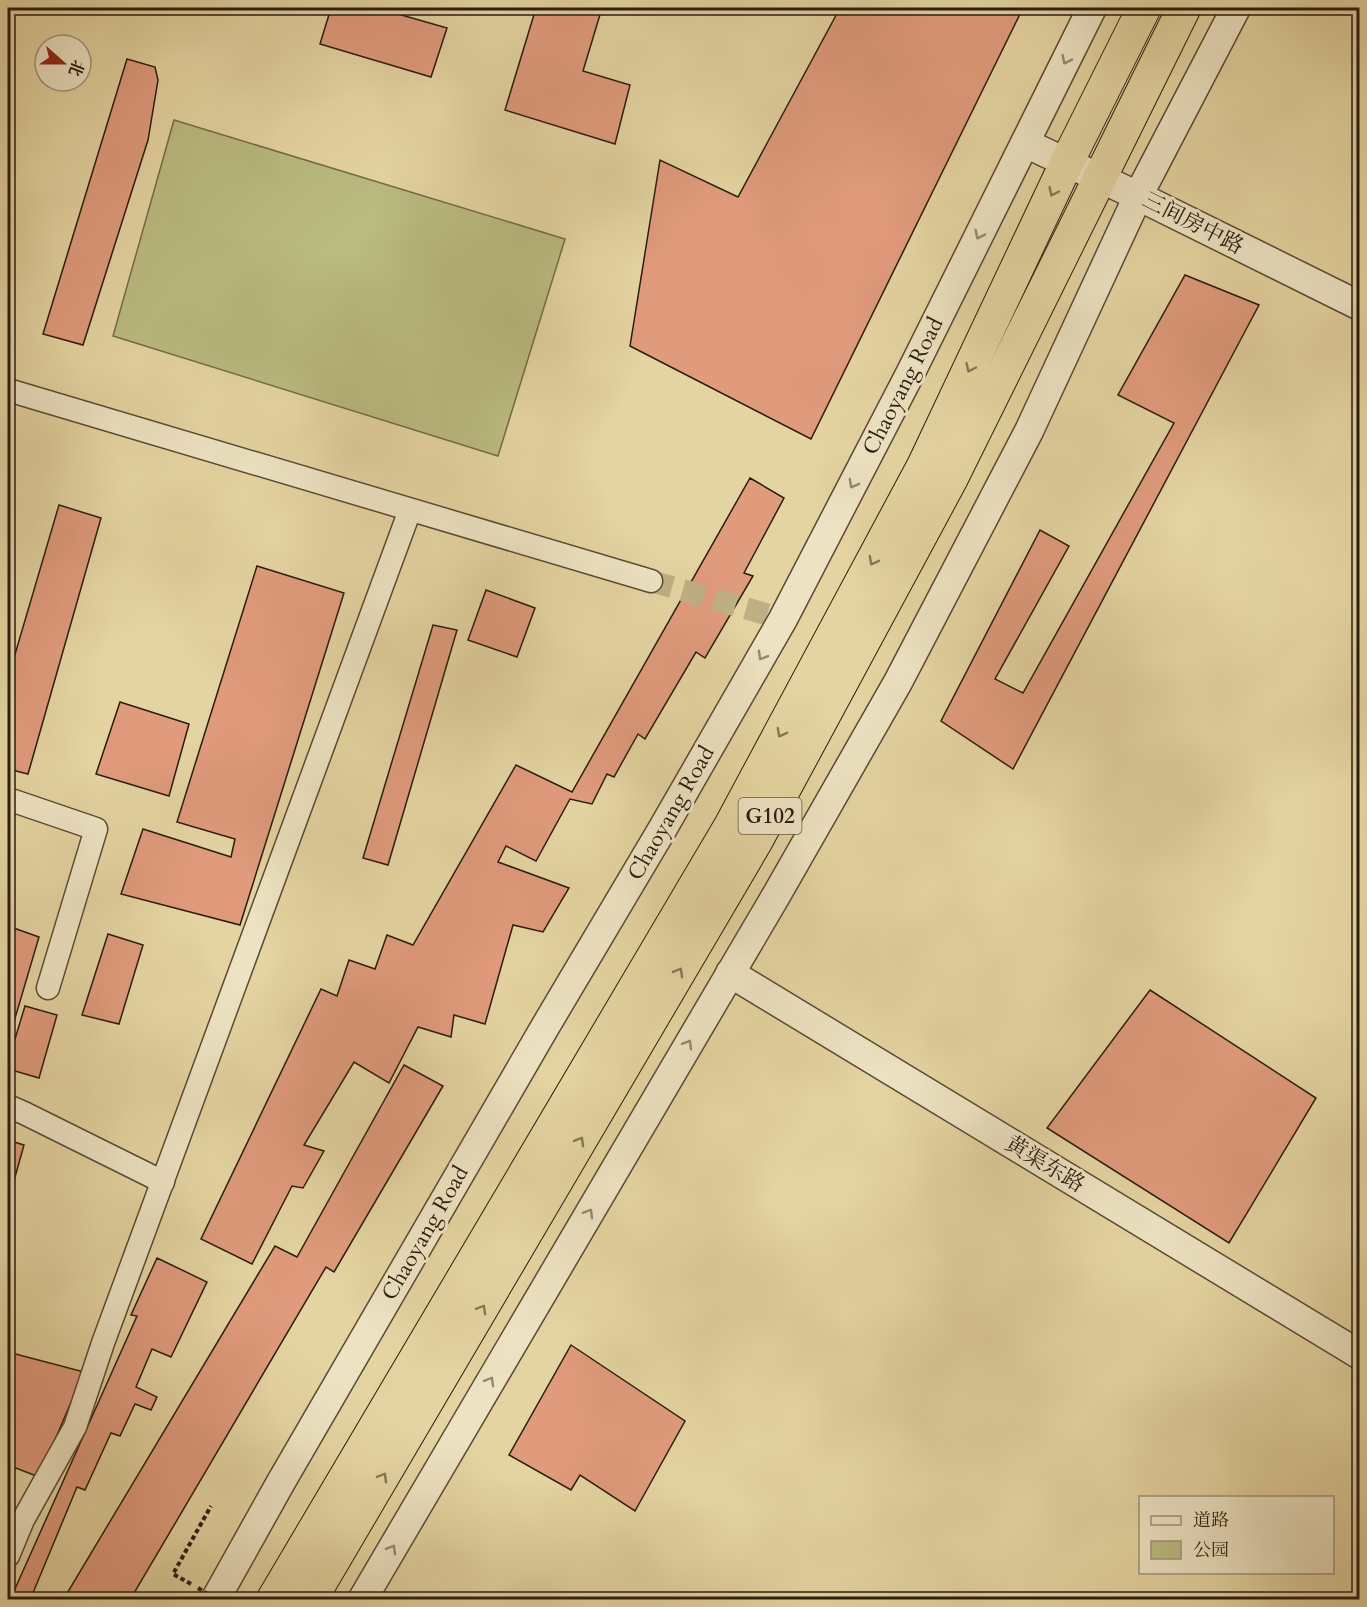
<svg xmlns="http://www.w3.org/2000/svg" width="1367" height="1607" font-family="Cardo,'Noto Serif SC',serif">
  <rect width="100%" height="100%" fill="#e4d4a1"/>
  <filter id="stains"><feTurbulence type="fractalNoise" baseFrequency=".00333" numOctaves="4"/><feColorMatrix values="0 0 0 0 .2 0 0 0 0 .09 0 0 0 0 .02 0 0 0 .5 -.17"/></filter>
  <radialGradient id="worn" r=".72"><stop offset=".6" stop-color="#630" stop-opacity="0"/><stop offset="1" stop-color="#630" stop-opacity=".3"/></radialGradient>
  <polygon fill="#babb80" stroke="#726c48" stroke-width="1.5" points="174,120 565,239 498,456 113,336"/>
  <g fill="#e09b7c" stroke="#291c0f" stroke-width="1.5">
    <polygon points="331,8 401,8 398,14 447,28 431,77 320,44"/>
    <polygon points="536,8 602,8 583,71 630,85 615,144 505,110"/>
    <polygon points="840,8 1023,8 811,439 630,346 660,160 738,197"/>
    <polygon points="127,59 155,67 158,80 148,140 83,345 43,334"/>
    <polygon points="1185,275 1259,305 1013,769 941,721 1040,530 1069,546 995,679 1023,693 1174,423 1118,395"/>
    <polygon points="750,478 784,498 744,573 753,576 705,658 696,652 645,739 638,734 614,777 607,774 592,804 570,799 536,861 506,846 498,862 569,888 543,932 513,925 485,1024 454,1015 451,1037 418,1027 389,1083 354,1062 304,1145 324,1151 303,1188 292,1186 252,1264 201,1239 321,989 337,996 349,960 375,969 387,935 413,945 516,765 572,792"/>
    <polygon points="59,505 101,518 28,774 8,769 8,678"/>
    <polygon points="257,566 344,593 240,925 121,894 143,829 231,857 235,839 177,822"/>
    <polygon points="486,590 535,608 517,657 468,640"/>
    <polygon points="433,625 457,630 388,865 363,858"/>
    <polygon points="120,702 189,724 169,796 96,774"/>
    <polygon points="8,926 39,937 8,1042"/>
    <polygon points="108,934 143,945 119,1024 82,1015"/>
    <polygon points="1150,990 1316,1098 1229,1243 1047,1128"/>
    <polygon points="25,1006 57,1015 39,1078 8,1069 8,1062"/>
    <polygon points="404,1065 443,1086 334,1272 326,1267 130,1600 63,1600 275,1246 297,1257"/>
    <polygon points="8,1140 24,1145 8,1202"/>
    <polygon points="157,1258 207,1282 171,1357 152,1349 136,1387 157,1397 151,1410 135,1404 120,1436 111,1433 85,1490 77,1487 30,1600 10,1600 137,1316 131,1315"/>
    <polygon points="571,1345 685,1421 635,1511 580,1475 571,1490 509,1455"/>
    <polygon points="8,1352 84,1372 39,1477 8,1465 8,1412 14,1399 8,1397"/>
  </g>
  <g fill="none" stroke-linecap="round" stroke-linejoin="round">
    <polyline stroke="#bfaf84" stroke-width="22" stroke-dasharray="22 11" stroke-linecap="butt" points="651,581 783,619"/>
    <g stroke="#584a34" stroke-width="25">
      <g id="minor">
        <polyline points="8,390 651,581"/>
        <polyline points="8,799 96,829 48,988"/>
        <polyline points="8,1106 24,1113 163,1182"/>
        <polyline points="8,1556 23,1520 75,1427 103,1343 410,510"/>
      </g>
    </g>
    <g stroke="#584a34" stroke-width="31">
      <g id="tertiary">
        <polyline points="1025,143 1138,196 1360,306"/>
        <polyline points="730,973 1360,1355"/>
        <polyline points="215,1600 281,1482 545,1027 663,828 783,619 911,372 1092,8"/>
        <polyline points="362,1600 777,894 898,682 1029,431 1138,196 1236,8"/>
      </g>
    </g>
    <g stroke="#291c0f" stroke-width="35">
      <g id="trunk">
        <polyline points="273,1600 730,827 924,465 1067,162 1144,8"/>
        <polyline points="310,1600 756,841 951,479 1184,8"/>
      </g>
    </g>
    <polyline stroke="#291c0f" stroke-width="4" stroke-dasharray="4.5 3" stroke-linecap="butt" points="191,1584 173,1574 211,1506"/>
    <use href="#minor" stroke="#ede3c2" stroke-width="22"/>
    <use href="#tertiary" stroke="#ede3c2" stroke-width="28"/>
    <use href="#trunk" stroke="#e4d4a1" stroke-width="33"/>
    <polyline stroke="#291c0f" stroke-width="4" stroke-dasharray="4.5 3" stroke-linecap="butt" points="198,1588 217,1600"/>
  </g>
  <defs><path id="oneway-chevron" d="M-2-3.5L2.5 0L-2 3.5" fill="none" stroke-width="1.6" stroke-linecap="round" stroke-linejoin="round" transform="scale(1.5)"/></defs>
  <g stroke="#958971">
    <use href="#oneway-chevron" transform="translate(1066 60) rotate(116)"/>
    <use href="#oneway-chevron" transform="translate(979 235) rotate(116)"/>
    <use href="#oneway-chevron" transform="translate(853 484) rotate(118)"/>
    <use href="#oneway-chevron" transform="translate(762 656) rotate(120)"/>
    <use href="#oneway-chevron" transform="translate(688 1044) rotate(-59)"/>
    <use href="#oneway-chevron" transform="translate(589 1213) rotate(-60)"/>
    <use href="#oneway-chevron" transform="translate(490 1381) rotate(-60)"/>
    <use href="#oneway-chevron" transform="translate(392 1549) rotate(-60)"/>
  </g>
  <g stroke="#867858">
    <use href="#oneway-chevron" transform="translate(1053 192) rotate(115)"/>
    <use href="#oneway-chevron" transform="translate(970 368) rotate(115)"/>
    <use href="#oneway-chevron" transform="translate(873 561) rotate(118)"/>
    <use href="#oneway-chevron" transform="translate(781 733) rotate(118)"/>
    <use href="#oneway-chevron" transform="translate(679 972) rotate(-60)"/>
    <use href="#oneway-chevron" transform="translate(580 1141) rotate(-60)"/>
    <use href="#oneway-chevron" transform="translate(482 1309) rotate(-60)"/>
    <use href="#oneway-chevron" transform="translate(383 1477) rotate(-60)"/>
  </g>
  <g text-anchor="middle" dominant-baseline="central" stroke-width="6" stroke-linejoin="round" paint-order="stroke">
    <rect fill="#ede3c2" stroke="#645845" stroke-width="1.5" x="738.5" y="798" width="63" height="36" rx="4.5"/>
    <g font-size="21" font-weight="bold" fill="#291c0f">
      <text x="770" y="816">G102</text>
    </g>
    <g font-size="22" fill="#291c0f" stroke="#ede3c2">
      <text transform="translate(1193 223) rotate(27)">三间房中路</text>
      <text transform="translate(903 386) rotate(-63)">Chaoyang Road</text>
      <text transform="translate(671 813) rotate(-60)">Chaoyang Road</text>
      <text transform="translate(1045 1164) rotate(31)">黄渠东路</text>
      <text transform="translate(425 1233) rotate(-60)">Chaoyang Road</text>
    </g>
  </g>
  <rect width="1367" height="1607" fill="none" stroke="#e4d4a1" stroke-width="30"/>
  <rect x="9" y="9" width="1349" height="1589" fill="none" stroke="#291c0f" stroke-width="3"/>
  <rect x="15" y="15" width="1337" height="1577" fill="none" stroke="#291c0f" stroke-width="1.5"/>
  <rect x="1139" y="1496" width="195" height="78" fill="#ede3c2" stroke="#9f937a" stroke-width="1.5"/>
  <rect x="1151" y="1516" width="30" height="9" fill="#ede3c2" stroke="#9f937a" stroke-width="1.5"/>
  <text x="1193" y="1526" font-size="18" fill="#291c0f">道路</text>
  <rect x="1151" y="1541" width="30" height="18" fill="#babb80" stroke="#9f937a" stroke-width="1.5"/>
  <text x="1193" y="1556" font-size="18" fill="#291c0f">公园</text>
  <g transform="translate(63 63) rotate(111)"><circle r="28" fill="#ede3c2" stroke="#9f937a" stroke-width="1.5"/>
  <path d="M0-4.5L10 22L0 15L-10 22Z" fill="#8f2418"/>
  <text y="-9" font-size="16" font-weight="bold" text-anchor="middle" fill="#291c0f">北</text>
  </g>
  <rect width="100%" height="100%" filter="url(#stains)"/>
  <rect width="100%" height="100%" fill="url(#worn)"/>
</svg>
